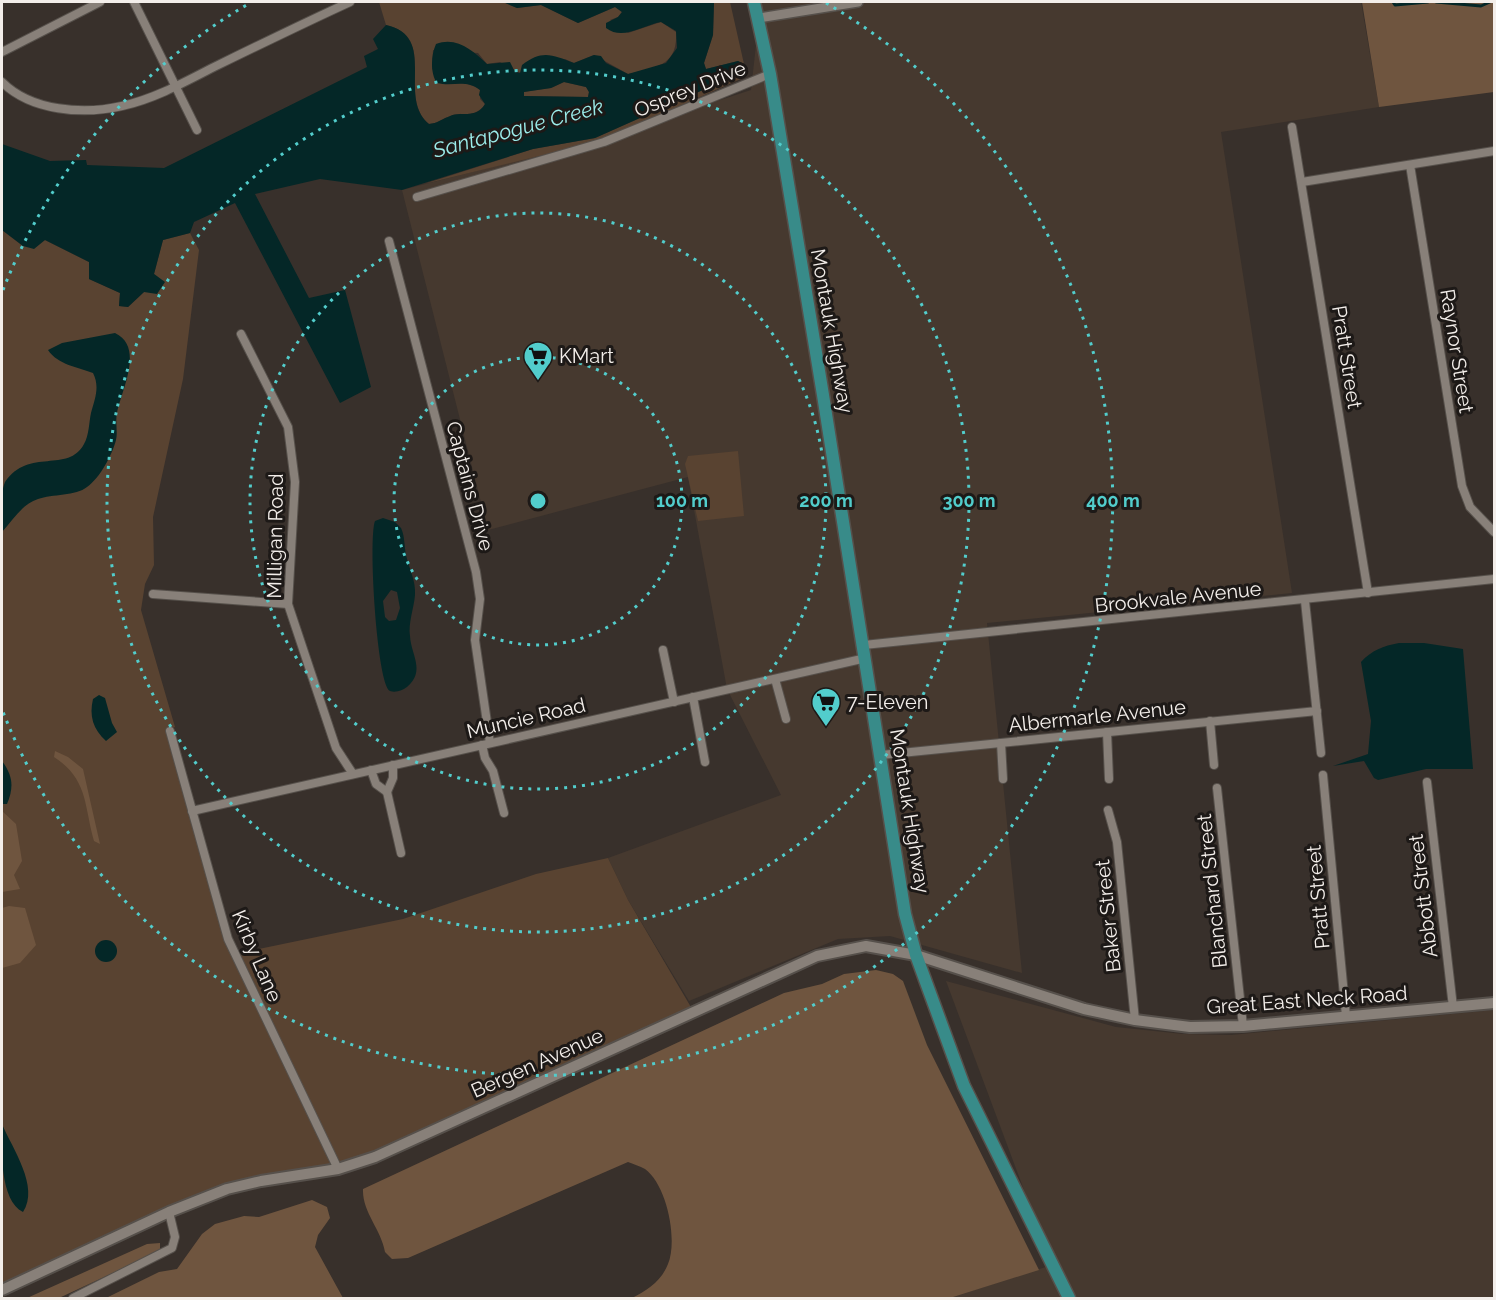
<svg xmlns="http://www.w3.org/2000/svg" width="1496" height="1300" font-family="Raleway,sans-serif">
  <rect width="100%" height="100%" fill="#38302b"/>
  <g fill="#46392f">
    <polygon points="756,2 1361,2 1379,107 1221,132 1292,593 987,623 1022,973 890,936 838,939 689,1001 628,900 608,858 781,795 727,689 688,477 488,530 402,190 597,140 751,90 759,18"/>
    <polygon points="946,981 1116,1027 1183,1034 1231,1035 1494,1010 1494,1298 950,1298 1052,1265"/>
  </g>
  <g fill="#594331">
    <path d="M379,2H503L517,8L541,5L578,23L615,7L622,12L618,17L610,20L628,33L661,22L676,32C678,66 656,67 628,74L594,55L574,63L565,59L521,73L500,62L487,64L478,53L433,50L432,69C440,73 450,82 458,83C467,84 472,84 480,90V99L485,104C475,120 460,110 448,117C440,120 438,123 429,124C396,96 439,37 386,25Z"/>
    <polygon points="714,2 730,2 744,64 738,61 706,69 704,63 713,35"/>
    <polygon points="745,68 748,73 745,77 601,141 424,184 533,149 595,138 723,81"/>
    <polygon points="564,82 586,87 589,92 588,97 524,96 523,92 551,88"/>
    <polygon points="2,230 23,246 45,240 89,262 89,279 120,293 119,306 128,307 144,292 164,282 154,274 163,240 190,233 199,250 183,379 153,517 154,565 145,584 141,610 175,727 170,729 235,954 403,919 536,874 608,858 628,900 695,1014 375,1157 227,1189 2,1290"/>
    <polygon points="738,451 744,516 698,521 685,464 688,456"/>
  </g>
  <g fill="#6f553f">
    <polygon points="1362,2 1494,2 1494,92 1379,107"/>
    <path d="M55,751L68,757L83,769L100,844L94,841C84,805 88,779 54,757Z"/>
    <polygon points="2,811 16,824 22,861 14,875 20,889 2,892"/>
    <polygon points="9,906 25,908 36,945 20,963 2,968 2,908"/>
    <path d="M876,970L893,974L903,981L927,1045L1039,1270L950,1298H632C647,1291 662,1280 668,1264C678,1240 667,1185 645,1169C640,1166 633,1164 628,1162L408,1258L392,1259L385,1252C381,1229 362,1212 363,1189L784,993L822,984L844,974Z"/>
    <polygon points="312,1200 327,1207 330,1218 318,1235 315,1247 343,1298 106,1298 159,1272 177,1269 202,1234 215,1224 244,1216 259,1217"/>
    <polygon points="160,1243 160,1251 59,1298 27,1298 147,1244"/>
  </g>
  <g fill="#042727" fill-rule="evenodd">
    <path d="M503,2H714L713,35L704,63L706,69L738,61L744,64L745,68L723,81L595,138L533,149L402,190L320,179L255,194L309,298L345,290L371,387L340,403L235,203L194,222L190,233L163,240L154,274L165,282L157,294L144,292L128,307L119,306L120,293L89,279V262L45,240L34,249L23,246L2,230V144L50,161L86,160L87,165L164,168L367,67L364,56L378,49L373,39L386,25C439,37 396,97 429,124C438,123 440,120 448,117C460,110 476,120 485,104L479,95L480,90C466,79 453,87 437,83C430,73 431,55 436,44C457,36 473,51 487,64L510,62L515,72L520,73L522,65C542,49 553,55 574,63L594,55L601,56L606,63L628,74L666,63L677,48L676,31L661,22C643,25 623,41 606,28V23L618,17L622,12L615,7L578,23L541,5L517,8ZM564,82L586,87L589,92L588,97L524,96V92L551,88Z"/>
    <path d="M115,333C145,347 121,391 117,413C115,422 118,432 116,440C112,455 100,478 87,487C76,496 52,494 38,499C22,504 13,520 2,532C1,518 0,494 5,482C29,447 68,474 84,444C89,436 89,422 91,413C95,398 100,387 93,373C78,367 58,365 48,350L62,343Z"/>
    <path d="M383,518L395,522L401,528C405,537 404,545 406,555C409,569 416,580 415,595C414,608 408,623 410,636C411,655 426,671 407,687C403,690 396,693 390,691C377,685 368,539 375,521ZM391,590L397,592L400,608L396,620L389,621L385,617L383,601Z"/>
    <path d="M1399,643H1424L1463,649L1473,769H1426L1378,780L1374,778L1364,761L1333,766L1368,754L1371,721L1361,662C1372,650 1383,646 1399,643Z"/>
    <path d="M99,695L105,698L112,723L117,732L106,741C93,729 89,716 93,699Z"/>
    <path d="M2,761C13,776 14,787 7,804H2Z"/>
    <circle cx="106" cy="951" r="11"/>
    <path d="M2,1124C12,1148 40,1187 23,1212C0,1201 1,1149 2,1124Z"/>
  </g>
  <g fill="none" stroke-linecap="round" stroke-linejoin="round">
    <g stroke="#042727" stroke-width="3">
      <polyline points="1393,2 1395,5 1428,2"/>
      <polyline points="1436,2 1481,6 1490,2"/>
    </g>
    <g stroke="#56504b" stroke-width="10">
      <g id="minor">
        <polyline points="134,2 197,130"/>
        <polyline points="2,52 100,2"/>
        <path d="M2,82C31,111 83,115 122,106C154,99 185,82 214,67C259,45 304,23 350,2"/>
        <polyline points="1292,127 1368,593"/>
        <polyline points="1410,165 1462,486 1470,507 1494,532"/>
        <polyline points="1302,182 1494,151"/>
        <polyline points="417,197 604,142 770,74"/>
        <polyline points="389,241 476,572 480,599 475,640 490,743"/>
        <polyline points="241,334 288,427 295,482 288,604 336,748 353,774"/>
        <polyline points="153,594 288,604"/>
        <polyline points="1305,601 1321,753"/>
        <polyline points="864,645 1494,579"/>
        <polyline points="663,650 674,702"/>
        <polyline points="775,679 786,719"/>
        <polyline points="693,697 705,762"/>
        <polyline points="1210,721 1214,765"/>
        <polyline points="170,731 228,939 338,1169"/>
        <polyline points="1107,732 1109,779"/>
        <polyline points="1001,743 1003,779"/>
        <polyline points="482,745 485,758 493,771 504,813"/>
        <polyline points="881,755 1317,711"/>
        <polyline points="371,770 376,784 387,792 401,853"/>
        <polyline points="1323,775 1346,1016"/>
        <polyline points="1427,782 1453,1007"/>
        <polyline points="1217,788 1243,1026"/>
        <polyline points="387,792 393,778 393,765"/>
        <polyline points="1108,810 1117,842 1135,1020"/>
        <polyline points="192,811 866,658"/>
        <polyline points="73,1298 172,1248 175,1237 169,1212"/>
      </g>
    </g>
    <g stroke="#56504b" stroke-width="12">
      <polyline id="tertiary" points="759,18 858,2"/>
    </g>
    <g stroke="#56504b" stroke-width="14">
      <polyline id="secondary" points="2,1290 169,1212 227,1189 261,1181 338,1169 375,1157 817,956 866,946 916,955 1084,1009 1135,1020 1190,1027 1243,1026 1494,1003"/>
    </g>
    <g stroke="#56504b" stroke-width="15">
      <polyline id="primary" points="754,2 770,74 823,395 905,914 916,955 964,1086 1069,1298"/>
    </g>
    <use href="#minor" stroke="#888079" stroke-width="8"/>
    <use href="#tertiary" stroke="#888079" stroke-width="9"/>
    <use href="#secondary" stroke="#888079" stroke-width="10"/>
    <use href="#primary" stroke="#388b89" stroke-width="12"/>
  </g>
  <g fill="none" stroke="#52cdcc" stroke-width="3" stroke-dasharray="3 6">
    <circle cx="538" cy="501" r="144"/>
    <circle cx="538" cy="501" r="288"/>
    <circle cx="538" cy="501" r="431"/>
    <path d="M3 290A575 575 0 0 1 250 3M826 3A575 575 0 1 1 3 712"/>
  </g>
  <defs>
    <g id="supermarket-pin" transform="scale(1.5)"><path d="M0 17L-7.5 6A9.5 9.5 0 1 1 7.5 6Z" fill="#52cdcc" stroke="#1d1917"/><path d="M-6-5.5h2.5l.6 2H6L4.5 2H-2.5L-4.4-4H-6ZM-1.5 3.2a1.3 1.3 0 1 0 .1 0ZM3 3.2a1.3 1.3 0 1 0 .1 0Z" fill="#111"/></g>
  </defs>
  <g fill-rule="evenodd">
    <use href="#supermarket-pin" x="538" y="356"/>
    <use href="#supermarket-pin" x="826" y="702"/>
  </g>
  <g text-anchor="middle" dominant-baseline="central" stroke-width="6" stroke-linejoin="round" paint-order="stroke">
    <g font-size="20" fill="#f3eeea" stroke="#1d1917">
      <text transform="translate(690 89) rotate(-22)">Osprey Drive</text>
      <text transform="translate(832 331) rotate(80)">Montauk Highway</text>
      <text transform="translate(1457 351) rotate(81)">Raynor Street</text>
      <text transform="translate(1347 357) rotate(81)">Pratt Street</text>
      <text transform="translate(470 486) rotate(75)">Captains Drive</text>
      <text transform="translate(275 536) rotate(-89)">Milligan Road</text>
      <text transform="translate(1178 597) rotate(-6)">Brookvale Avenue</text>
      <text transform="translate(1097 716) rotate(-6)">Albermarle Avenue</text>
      <text transform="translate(526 718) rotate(-13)">Muncie Road</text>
      <text transform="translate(910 811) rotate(81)">Montauk Highway</text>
      <text transform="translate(1212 891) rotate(-96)">Blanchard Street</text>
      <text transform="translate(1423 896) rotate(-97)">Abbott Street</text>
      <text transform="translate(1318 897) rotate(-95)">Pratt Street</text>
      <text transform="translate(1108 916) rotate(-96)">Baker Street</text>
      <text transform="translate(257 956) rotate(67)">Kirby Lane</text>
      <text transform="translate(1307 1000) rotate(-4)">Great East Neck Road</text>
      <text transform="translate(537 1063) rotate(-24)">Bergen Avenue</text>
    </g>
    <g font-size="20" fill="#f3eeea" stroke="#1d1917" text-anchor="start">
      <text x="559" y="356">KMart</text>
      <text x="847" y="702">7-Eleven</text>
    </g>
    <g font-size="21" font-style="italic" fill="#9becea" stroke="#1d1917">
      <text transform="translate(518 128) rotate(-15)">Santapogue Creek</text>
    </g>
  </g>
  <circle cx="538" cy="501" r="9" fill="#52cdcc" stroke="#1d1917" stroke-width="3"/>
  <g font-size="18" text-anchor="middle" font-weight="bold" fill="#52cdcc" stroke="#1d1917" stroke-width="6" stroke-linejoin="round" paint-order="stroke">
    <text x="682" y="507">100 m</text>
    <text x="826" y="507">200 m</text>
    <text x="969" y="507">300 m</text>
    <text x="1113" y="507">400 m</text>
  </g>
  <rect width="1496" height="1300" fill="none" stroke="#f3eeea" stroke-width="6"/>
</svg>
